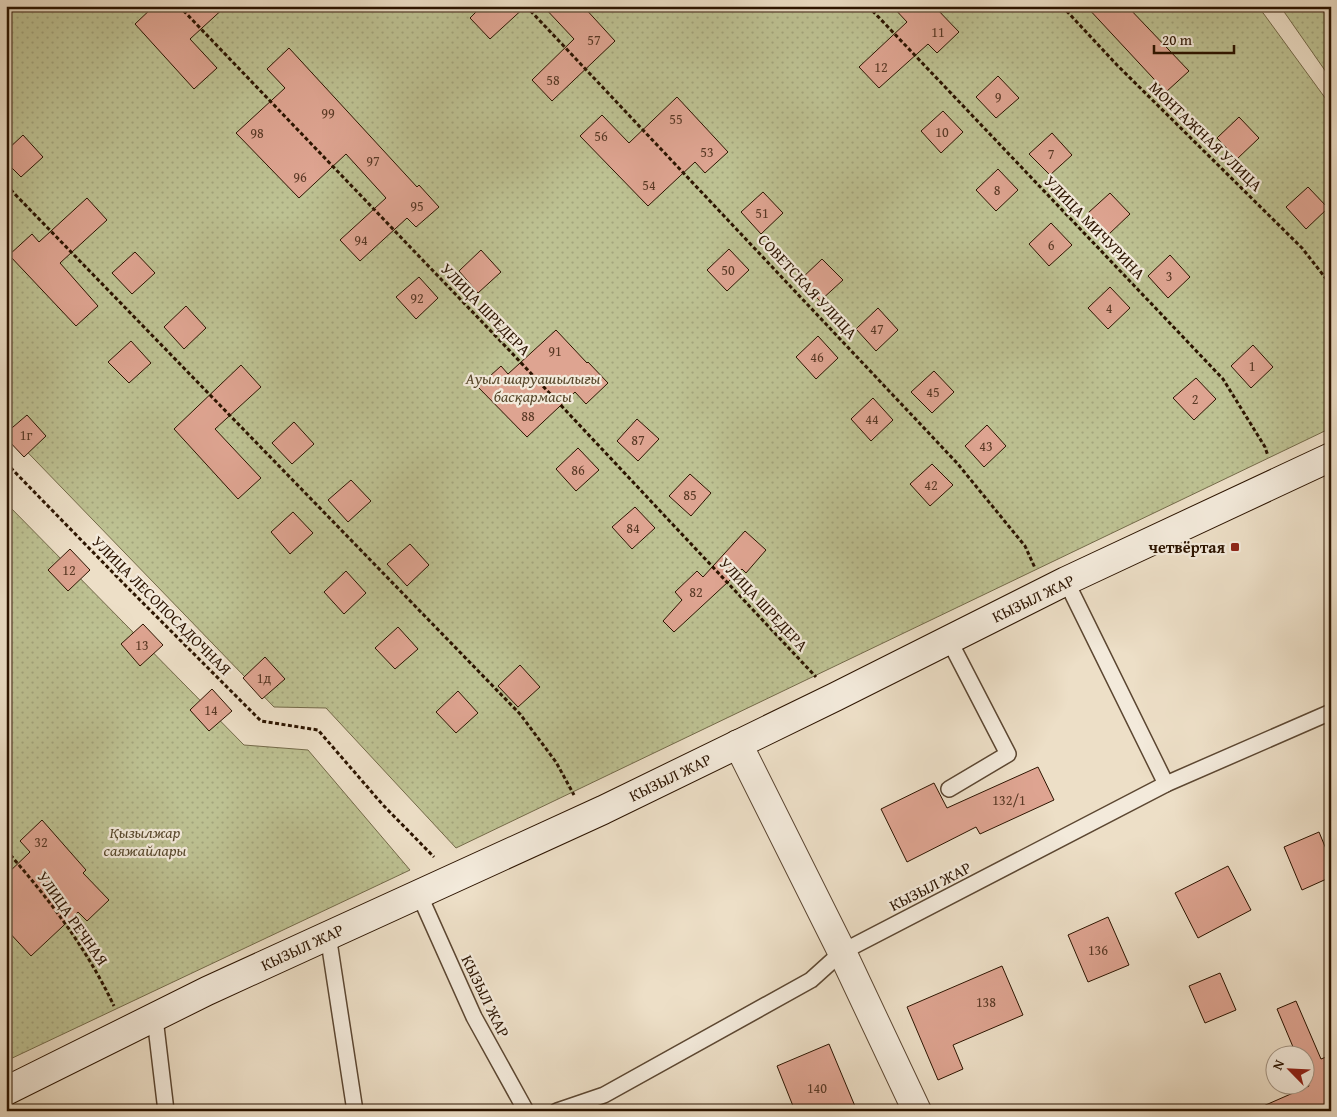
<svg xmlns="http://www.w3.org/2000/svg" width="1337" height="1117" font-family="'Gentium Book Plus',serif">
  <defs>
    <pattern id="grass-dots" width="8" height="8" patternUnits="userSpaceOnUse" patternTransform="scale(1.25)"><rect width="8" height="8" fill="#bdc192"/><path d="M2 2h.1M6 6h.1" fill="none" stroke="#a3a57c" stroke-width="1.8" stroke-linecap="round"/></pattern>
  </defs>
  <rect width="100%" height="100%" fill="#eddfc7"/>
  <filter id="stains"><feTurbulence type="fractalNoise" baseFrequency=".004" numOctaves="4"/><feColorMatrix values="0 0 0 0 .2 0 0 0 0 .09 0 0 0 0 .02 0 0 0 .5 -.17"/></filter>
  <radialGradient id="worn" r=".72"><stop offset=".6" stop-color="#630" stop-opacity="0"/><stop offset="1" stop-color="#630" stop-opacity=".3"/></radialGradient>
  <g fill="url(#grass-dots)" stroke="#746a49">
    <polygon points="6,6 1258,6 1331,106 1331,428 456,848 326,708 274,707 6,430"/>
    <polygon points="1280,6 1331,6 1331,79"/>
    <polygon points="6,503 244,745 308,750 410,870 6,1061"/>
  </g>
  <g fill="#dea491" stroke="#2c1400">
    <polygon points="154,6 226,6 190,39 217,68 194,89 135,24"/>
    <polygon points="482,6 526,6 490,39 470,18"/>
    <polygon points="543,6 583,6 615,41 552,101 532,80 574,39"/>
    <polygon points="892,6 934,6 959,32 937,53 928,44 879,88 859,67 907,22"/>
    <polygon points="1086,6 1127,6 1189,71 1166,92"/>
    <polygon points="289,48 417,187 419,185 439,207 416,227 407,218 360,261 340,240 386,198 346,154 299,198 236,133 285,88 267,69"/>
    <polygon points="998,76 1019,98 996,118 976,97"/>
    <polygon points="677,97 728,152 705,173 695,162 648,206 580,136 602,115 629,143"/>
    <polygon points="943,111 963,132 941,153 921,131"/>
    <polygon points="1239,117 1259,138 1237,159 1217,138"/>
    <polygon points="1052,133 1072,155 1050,175 1029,154"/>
    <polygon points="23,135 43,157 21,177 6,162 6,151"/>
    <polygon points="998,169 1018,190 996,211 976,190"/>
    <polygon points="1308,187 1328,208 1306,229 1286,207"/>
    <polygon points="763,192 783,213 761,234 741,212"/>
    <polygon points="1110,193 1130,214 1108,235 1088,213"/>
    <polygon points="87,198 107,220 60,263 98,306 76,326 9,255 32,234 39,242"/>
    <polygon points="1051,223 1072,245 1049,266 1029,244"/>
    <polygon points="729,249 749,270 727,291 707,270"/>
    <polygon points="481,250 501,272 478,293 459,271"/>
    <polygon points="135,252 155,273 132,294 112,273"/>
    <polygon points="1170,255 1190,277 1168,298 1148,276"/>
    <polygon points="822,259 843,280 820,301 800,280"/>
    <polygon points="419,277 438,298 416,319 396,297"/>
    <polygon points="1110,287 1130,308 1108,329 1088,308"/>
    <polygon points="186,306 206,328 184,349 164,327"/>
    <polygon points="878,308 898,330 876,351 856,329"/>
    <polygon points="556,330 587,363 588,362 608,383 586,404 575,392 527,437 478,387 501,366 508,374"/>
    <polygon points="818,336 838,358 816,379 796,357"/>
    <polygon points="131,341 151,363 129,383 108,362"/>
    <polygon points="1253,345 1273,367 1251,388 1231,366"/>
    <polygon points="241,365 261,387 215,429 261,478 238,499 174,429"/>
    <polygon points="934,371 954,392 932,413 911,392"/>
    <polygon points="1196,378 1216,399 1194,420 1173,398"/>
    <polygon points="873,398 893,420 871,441 851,419"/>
    <polygon points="27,415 46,436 24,457 6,438 6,433"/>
    <polygon points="637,419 659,439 638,461 617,441"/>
    <polygon points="294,422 314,444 292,464 272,443"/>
    <polygon points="987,425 1006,446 984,467 965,446"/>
    <polygon points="578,448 599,470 576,491 556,469"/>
    <polygon points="932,464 953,485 930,506 910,484"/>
    <polygon points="690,474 711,493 691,516 669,496"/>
    <polygon points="351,480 371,501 348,522 328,500"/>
    <polygon points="635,507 655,528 632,549 612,527"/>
    <polygon points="293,512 313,533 290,554 271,532"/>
    <polygon points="745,531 766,550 746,573 742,569 674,632 663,621 682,600 675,592 697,571 703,577"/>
    <polygon points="410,544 429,565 407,586 387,564"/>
    <polygon points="70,549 90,570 68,591 48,570"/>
    <polygon points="346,571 366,593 344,614 324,592"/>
    <polygon points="143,624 163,645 140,666 121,644"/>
    <polygon points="398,627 418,649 395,669 375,648"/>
    <polygon points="265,657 285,679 262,699 243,678"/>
    <polygon points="520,665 540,687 518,707 498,686"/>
    <polygon points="212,689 232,711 209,731 190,710"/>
    <polygon points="458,691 478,713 456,733 436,712"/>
    <polygon points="1038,767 1054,800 980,834 976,827 907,862 881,809 934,783 947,808"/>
    <polygon points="42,820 86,870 83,873 109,900 87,921 78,912 31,956 6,929 6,875 30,852 20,841"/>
    <polygon points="1319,832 1331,861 1331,877 1302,890 1284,847"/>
    <polygon points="1228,866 1251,910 1198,938 1175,893"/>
    <polygon points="1108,917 1129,965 1088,982 1068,935"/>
    <polygon points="1002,966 1023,1015 953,1045 963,1069 938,1080 907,1007"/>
    <polygon points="1220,973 1236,1010 1205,1023 1189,986"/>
    <polygon points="1296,1001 1321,1059 1326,1057 1331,1069 1331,1111 1252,1111 1309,1086 1304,1075 1304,1054 1296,1054 1277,1009"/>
    <polygon points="829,1044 857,1111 795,1111 777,1066"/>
  </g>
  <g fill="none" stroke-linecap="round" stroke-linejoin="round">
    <g stroke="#5c4732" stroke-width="18">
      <g id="service">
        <polyline points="1066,581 1166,784"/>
        <polyline points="949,640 1008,754 949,789"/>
        <polyline points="419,894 474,1017 526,1111"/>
        <polyline points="328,935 355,1111"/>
        <polyline points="155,1018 166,1111"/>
        <polyline points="557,1111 604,1095 811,980 842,952 1166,784 1331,712"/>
      </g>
    </g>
    <g stroke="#5c4732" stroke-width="30">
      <polyline id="minor" points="738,744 842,952 917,1111"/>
    </g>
    <g stroke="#2c1400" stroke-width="30">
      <polyline id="secondary" points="6,1091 207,991 603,810 835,697 1066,581 1331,457"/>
    </g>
    <g stroke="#2c1400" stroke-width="3" stroke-dasharray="4 2.5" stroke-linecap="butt">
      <polyline points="179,6 509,350 816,677"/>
      <polyline points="526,6 957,463 1025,546 1035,568"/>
      <polyline points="868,6 1223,379 1265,447 1268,456"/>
      <polyline points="1062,6 1117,65 1302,248 1331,285"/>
      <polyline points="6,185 520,714 556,762 574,795"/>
      <polyline points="6,463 126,586 261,721 318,730 383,805 434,857"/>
      <path d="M6,850C49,899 86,947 114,1006"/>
    </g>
    <use href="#service" stroke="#f3eadb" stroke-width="15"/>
    <use href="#minor" stroke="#f3eadb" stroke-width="28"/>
    <use href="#secondary" stroke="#f3eadb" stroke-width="28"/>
  </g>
  <rect fill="#8f2418" stroke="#f3eadb" stroke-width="2" x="1230" y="542" width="10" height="10" rx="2.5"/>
  <g text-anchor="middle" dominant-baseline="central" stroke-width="4.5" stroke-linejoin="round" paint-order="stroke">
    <g font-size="14" fill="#583824">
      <text x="938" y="32">11</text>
      <text x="594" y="40">57</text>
      <text x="881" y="67">12</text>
      <text x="553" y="80">58</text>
      <text x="998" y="97">9</text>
      <text x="328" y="113">99</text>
      <text x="676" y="119">55</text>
      <text x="942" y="132">10</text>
      <text x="257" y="133">98</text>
      <text x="601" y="136">56</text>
      <text x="707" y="152">53</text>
      <text x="1051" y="154">7</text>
      <text x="373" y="161">97</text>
      <text x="300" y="177">96</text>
      <text x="649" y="185">54</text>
      <text x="997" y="190">8</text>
      <text x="417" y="206">95</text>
      <text x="762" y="213">51</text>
      <text x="361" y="240">94</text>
      <text x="1051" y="245">6</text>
      <text x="728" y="270">50</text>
      <text x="1169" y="276">3</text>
      <text x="417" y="298">92</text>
      <text x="1109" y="308">4</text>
      <text x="877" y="329">47</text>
      <text x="555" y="351">91</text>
      <text x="817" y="357">46</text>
      <text x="1252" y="366">1</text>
      <text x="933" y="392">45</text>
      <text x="1195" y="399">2</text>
      <text x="528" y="416">88</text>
      <text x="872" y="419">44</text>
      <text x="26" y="435">1г</text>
      <text x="638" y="440">87</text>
      <text x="986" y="446">43</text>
      <text x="578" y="470">86</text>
      <text x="931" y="485">42</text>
      <text x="690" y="495">85</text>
      <text x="633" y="528">84</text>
      <text x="69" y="570">12</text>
      <text x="696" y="592">82</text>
      <text x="142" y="645">13</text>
      <text x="264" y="678">1д</text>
      <text x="211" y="710">14</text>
      <text x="1009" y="800">132/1</text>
      <text x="41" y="842">32</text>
      <text x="1098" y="950">136</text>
      <text x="986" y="1002">138</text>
      <text x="817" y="1088">140</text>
    </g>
    <g font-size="16" fill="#2c1400" stroke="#f3eadb">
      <text transform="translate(1206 136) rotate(44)">МОНТАЖНАЯ УЛИЦА</text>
      <text transform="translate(1095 227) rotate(46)">УЛИЦА МИЧУРИНА</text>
      <text transform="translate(808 286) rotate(47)">СОВЕТСКАЯ УЛИЦА</text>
      <text transform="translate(486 309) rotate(46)">УЛИЦА ШРЕДЕРА</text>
      <text transform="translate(1033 598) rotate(-26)">КЫЗЫЛ ЖАР</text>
      <text transform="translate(764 604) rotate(47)">УЛИЦА ШРЕДЕРА</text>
      <text transform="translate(162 605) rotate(45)">УЛИЦА ЛЕСОПОСАДОЧНАЯ</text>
      <text transform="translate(670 777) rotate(-26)">КЫЗЫЛ ЖАР</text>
      <text transform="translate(930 886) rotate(-27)">КЫЗЫЛ ЖАР</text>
      <text transform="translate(73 918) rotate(55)">УЛИЦА РЕЧНАЯ</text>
      <text transform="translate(302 947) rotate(-25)">КЫЗЫЛ ЖАР</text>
      <text transform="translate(486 996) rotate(64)">КЫЗЫЛ ЖАР</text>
    </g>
    <g font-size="16" font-style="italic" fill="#58482c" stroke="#f3eadb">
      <text x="533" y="378">Ауыл шаруашылығы<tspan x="533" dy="18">басқармасы</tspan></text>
      <text x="145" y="832">Қызылжар<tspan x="145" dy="18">саяжайлары</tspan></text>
    </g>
    <g font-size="16" font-weight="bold" fill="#2c1400" stroke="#f3eadb" text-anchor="end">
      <text x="1225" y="547">четвёртая</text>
    </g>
  </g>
  <rect width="1337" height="1117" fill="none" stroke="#eddfc7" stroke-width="25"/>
  <rect x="8" y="8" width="1322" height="1102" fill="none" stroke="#2c1400" stroke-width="2.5"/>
  <rect x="12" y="12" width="1312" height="1092" fill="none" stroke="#2c1400"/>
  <g transform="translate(1290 1070) rotate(294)"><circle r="24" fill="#f3eadb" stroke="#a39483"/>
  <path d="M0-4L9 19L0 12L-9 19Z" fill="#8f2418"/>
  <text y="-8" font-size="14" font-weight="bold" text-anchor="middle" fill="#2c1400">N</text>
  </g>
  <path d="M1154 45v8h80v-8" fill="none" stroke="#2c1400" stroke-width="2.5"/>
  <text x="1162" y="45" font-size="15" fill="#2c1400" stroke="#f3eadb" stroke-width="4" paint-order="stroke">20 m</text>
  <rect width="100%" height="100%" filter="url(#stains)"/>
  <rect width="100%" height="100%" fill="url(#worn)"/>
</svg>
